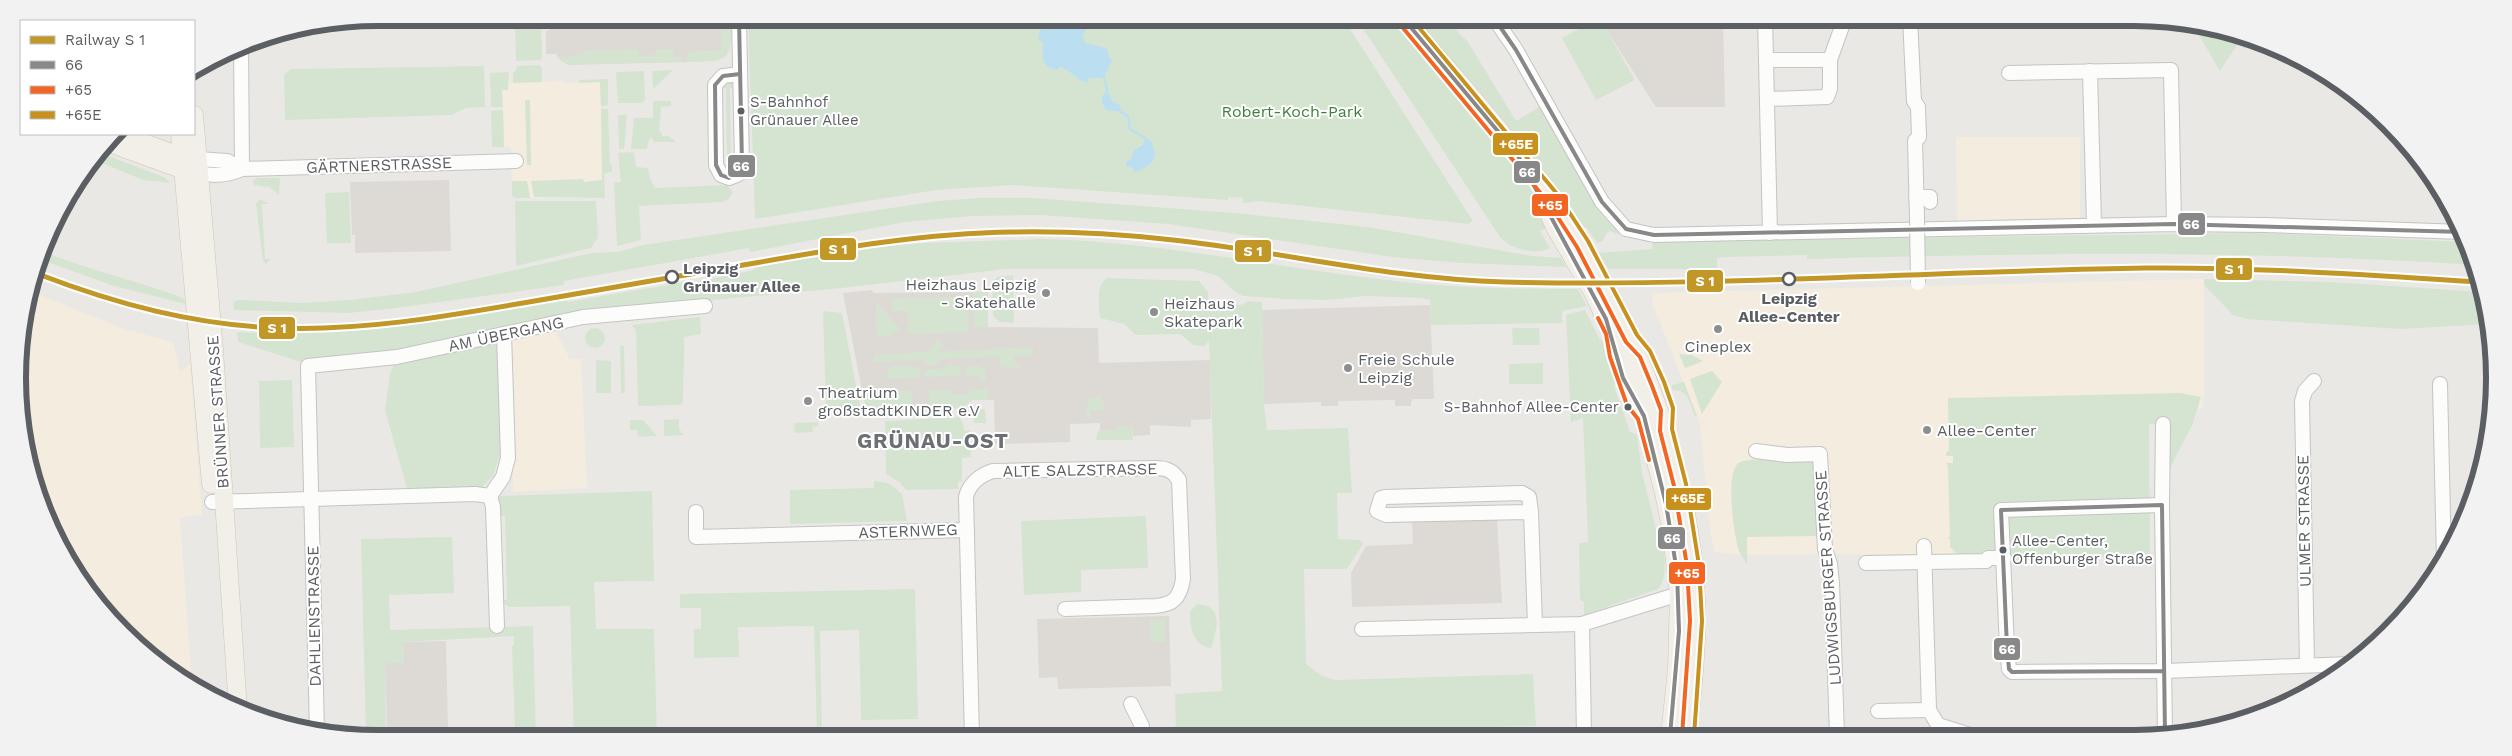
<svg xmlns="http://www.w3.org/2000/svg" width="2512" height="756" font-family="'Work Sans',sans-serif">
  <rect width="100%" height="100%" fill="#eae8e5"/>
  <g fill="#f3ecdf">
    <polygon points="559,81 563,81 563,83 600,82 604,198 515,198 512,196 511,147 504,147 502,90 508,83"/>
    <polygon points="1956,137 2080,137 2080,218 1957,220"/>
    <polygon points="2204,279 2204,395 2202,409 1955,413 1953,554 1747,555 1715,552 1711,536 1700,424 1653,305 1652,293"/>
    <polygon points="32,292 127,330 170,341 174,345 180,371 190,365 202,515 187,516 180,519 192,686 177,678 123,633 78,579 30,471 18,402 21,331"/>
    <polygon points="555,330 570,359 581,359 587,488 513,492 510,341"/>
  </g>
  <g fill="#dddad5">
    <polygon points="550,18 721,18 722,51 688,52 687,62 569,65 560,60 556,54 546,54 546,31 550,30"/>
    <polygon points="1631,18 1723,18 1725,107 1656,107 1607,31"/>
    <polygon points="449,180 451,251 355,253 355,235 352,235 350,182"/>
    <polygon points="872,290 873,293 973,292 975,327 1098,328 1099,363 1210,360 1211,419 1191,420 1191,427 1150,425 1150,435 1133,436 1132,426 1117,430 1100,431 1100,423 1070,424 1070,442 995,444 994,400 972,400 962,408 871,411 864,401 843,293"/>
    <polygon points="1430,305 1434,399 1412,399 1411,406 1395,406 1395,400 1338,401 1338,406 1321,406 1321,402 1264,404 1262,310"/>
    <polygon points="1497,519 1502,603 1352,607 1351,573 1366,546 1413,544 1412,520"/>
    <polygon points="1169,616 1171,686 1058,689 1057,677 1039,678 1037,619"/>
    <polygon points="446,641 448,730 387,731 385,663 404,663 403,642"/>
  </g>
  <g fill="#d5e4d1">
    <polygon points="515,18 541,18 542,58 540,60 516,61"/>
    <path d="M721,18H731C732,62 731,61 687,62V52L721,51Z"/>
    <polygon points="748,18 1343,18 1473,221 1468,224 1259,201 1243,203 1243,198 1228,197 1228,200 1013,185 936,190 755,219"/>
    <path d="M1356,18H1387L1391,22L1394,20L1462,96L1529,180L1548,215V227L1540,231L1550,248C1536,256 1510,249 1500,237Z"/>
    <polygon points="1414,18 1444,18 1468,42 1516,121 1541,106 1598,205 1620,231 1618,234 1610,231 1606,234 1603,241 1597,243 1587,228 1581,226 1577,229"/>
    <polygon points="1600,18 1631,18 1607,31 1635,80 1596,100 1562,38"/>
    <polygon points="1947,18 2134,18 2159,20 1947,24"/>
    <polygon points="2192,23 2205,24 2243,36 2220,71"/>
    <polygon points="2245,37 2265,43 2265,48 2243,48 2242,42"/>
    <polygon points="557,39 558,56 563,56 563,59 565,56 583,55 583,51 639,49 639,56 656,55 656,49 673,49 673,57 682,57 682,62 567,64 557,57"/>
    <polygon points="539,65 542,68 542,82 513,83 513,72 515,72 517,66"/>
    <polygon points="484,66 485,107 466,108 452,115 285,120 284,75 291,69"/>
    <polygon points="673,70 653,89 652,71"/>
    <polygon points="644,71 645,100 641,103 618,103 616,72"/>
    <polygon points="509,72 508,90 502,90 503,107 491,107 490,73"/>
    <polygon points="608,79 608,105 601,106 600,82 579,83 579,80"/>
    <polygon points="722,82 733,82 736,87 730,88 731,164 737,164 737,167 729,173 721,165 727,164 726,88 720,88"/>
    <polygon points="525,100 530,100 531,165 527,165"/>
    <polygon points="653,101 671,101 671,106 661,107 659,131 661,131 662,136 668,136 677,142 654,142 652,138 649,139 647,149 631,149 634,118 653,118"/>
    <polygon points="601,109 608,109 610,165 612,165 612,171 604,174 605,198 534,197 531,181 583,179 584,182 602,180"/>
    <polygon points="503,110 504,147 492,147 491,111"/>
    <polygon points="618,115 627,115 624,149 619,149"/>
    <polygon points="98,152 164,177 170,183 143,180 92,159"/>
    <polygon points="634,152 636,167 648,168 651,180 655,188 727,185 733,192 728,200 722,202 639,206 641,240 617,246 614,183 621,182 618,153"/>
    <polygon points="257,178 280,178 279,195 269,187 254,185 253,181"/>
    <polygon points="512,181 527,181 530,198 515,198 512,196"/>
    <polygon points="349,192 351,243 327,243 325,193"/>
    <polygon points="977,198 1033,198 1235,213 1368,227 1532,256 1561,258 1566,267 1461,263 1393,257 1168,224 1040,215 973,216 905,222 751,252 749,248 564,281 564,285 396,308 348,313 234,310 233,302 239,300 302,303 350,300 416,292 592,253 618,252 643,245 938,201"/>
    <polygon points="260,199 269,204 262,204 265,259 271,259 266,264 263,261 256,204"/>
    <polygon points="515,201 596,201 598,237 591,248 516,266"/>
    <path d="M2257,233L2468,242L2475,265C2252,250 2030,253 1807,259V255L1729,257L1717,258V269H1608L1598,253L1652,249L1653,241Z"/>
    <path d="M1043,239C1162,242 1278,268 1396,281C1456,288 1517,289 1578,289L1587,306L1562,311V323L1431,325L1430,300L1423,298L1366,296L1326,300L1285,299L1243,296L1235,292L1218,276L1194,269H1006L842,288L618,309L435,345L304,363L238,342L237,332C349,338 457,321 566,298L567,302L685,282L686,284L754,270L753,265L870,247L925,243Z"/>
    <path d="M44,252C90,270 137,281 183,298L186,304L114,286L42,260Z"/>
    <polygon points="1013,275 1014,323 999,322 993,315 992,284 997,277"/>
    <path d="M1107,278L1199,281L1208,292L1209,305H1241L1249,301L1262,302L1264,404L1267,430L1348,428L1352,493H1337L1338,539L1360,540L1363,544L1347,569H1304L1306,664L1322,676L1335,680L1533,674L1536,726L1398,729V737H1176L1175,694L1222,691L1209,341L1204,346L1193,345L1180,334L1136,335L1124,324L1100,318C1099,304 1095,287 1107,278Z"/>
    <polygon points="2204,279 2331,282 2483,292 2489,324 2400,329 2247,319 2233,315 2204,285"/>
    <polygon points="988,291 988,327 974,327 973,292"/>
    <polygon points="967,297 968,332 909,334 908,311 892,311 891,299"/>
    <polygon points="876,302 900,329 889,336 877,336"/>
    <path d="M1585,310L1600,340L1606,341L1617,380L1614,386L1630,432L1637,435L1642,472L1658,537C1666,549 1668,578 1658,589L1584,615V602L1580,600L1579,543L1588,542L1583,418L1571,422L1566,315Z"/>
    <polygon points="823,311 842,313 861,411 859,413 832,414 830,409 826,408"/>
    <path d="M698,317L700,318L701,334L684,337C685,360 683,380 683,402L681,405L638,406L636,331L632,325Z"/>
    <polygon points="1512,328 1539,328 1540,345 1513,345"/>
    <circle cx="595" cy="338" r="10"/>
    <polygon points="499,335 502,449 493,476 475,494 409,496 385,410 390,374 397,357"/>
    <polygon points="938,339 943,345 938,352 1033,347 1033,355 1013,356 1016,364 1021,366 1016,368 1001,367 999,356 941,359 934,366 925,363 924,360 874,362 874,355 928,352"/>
    <polygon points="620,346 624,346 625,393 621,393"/>
    <polygon points="1679,354 1692,355 1703,361 1685,368"/>
    <polygon points="596,360 611,361 611,393 596,393"/>
    <polygon points="1543,363 1543,384 1509,384 1509,364"/>
    <polygon points="951,364 960,367 961,376 923,377 927,369 942,369"/>
    <polygon points="893,366 913,366 919,369 920,378 887,379 888,369"/>
    <polygon points="977,366 985,370 986,380 982,380 981,376 964,376 967,367"/>
    <polygon points="1712,371 1722,382 1702,414 1690,379"/>
    <polygon points="292,380 294,447 260,448 259,381"/>
    <path d="M1684,382L1697,416L1695,417C1690,403 1689,390 1672,390V385Z"/>
    <polygon points="969,389 988,389 988,400 972,400 962,408 930,409 929,390 952,390 953,395 969,395"/>
    <polygon points="896,391 911,391 912,409 871,411 865,404 862,392 878,392 879,396 895,395"/>
    <polygon points="2180,393 2201,397 2193,423 2166,476 2163,424 2149,424 2150,556 2004,561 1995,553 1958,554 1950,547 1950,539 1947,538 1950,537 1948,466 1946,463 1953,463 1953,456 1946,456 1946,452 1949,451 1948,398"/>
    <polygon points="1100,396 1103,400 1104,410 1091,410 1091,418 1086,417 1088,400"/>
    <polygon points="974,409 985,409 986,423 974,423"/>
    <polygon points="960,417 965,431 970,431 971,457 962,458 962,481 958,481 958,489 906,490 899,482 886,474 885,421"/>
    <polygon points="679,419 679,429 684,435 664,436 664,420"/>
    <polygon points="630,420 643,420 657,436 638,437 637,430 630,430"/>
    <polygon points="818,422 818,426 812,427 813,432 795,433 794,423"/>
    <polygon points="1117,426 1132,426 1133,440 1096,440 1098,431 1117,430"/>
    <path d="M1786,459L1814,462L1818,536L1747,537V565C1745,560 1741,556 1739,551C1734,537 1724,469 1740,462C1750,458 1775,460 1786,459Z"/>
    <polygon points="874,481 888,483 902,494 907,521 790,524 790,490 874,488"/>
    <polygon points="652,491 654,581 594,582 596,629 654,629 657,738 574,738 570,606 509,607 500,600 507,600 505,516 498,516 498,496"/>
    <polygon points="1146,516 1148,568 1081,570 1081,592 1024,595 1021,521"/>
    <polygon points="452,537 454,593 389,595 390,630 533,626 536,738 523,738 523,732 515,732 512,646 514,645 514,636 403,642 404,663 385,663 386,738 366,737 361,539"/>
    <polygon points="915,589 918,719 861,720 859,630 820,631 822,734 817,734 814,626 738,627 739,657 694,658 694,629 701,629 701,608 680,608 680,594"/>
    <path d="M1197,604L1208,606L1215,612L1217,624L1212,647L1208,648C1192,642 1190,627 1190,612Z"/>
    <polygon points="1165,619 1165,642 1151,642 1150,620"/>
  </g>
  <g fill="#bcdef1">
    <path d="M1067,18H1070L1071,23L1086,29L1082,36L1085,43L1107,48L1109,58L1112,60L1104,78H1089L1087,83C1076,79 1071,71 1061,67L1056,70C1041,65 1042,59 1043,44L1038,38L1041,29L1054,22L1062,24Z"/>
    <polygon points="1107,90 1113,102 1120,105 1121,112 1106,110 1102,103 1102,96"/>
    <path d="M1145,138L1152,142C1152,147 1155,149 1155,154C1155,164 1142,170 1134,172L1133,168L1126,166L1127,161L1131,159L1134,150L1143,145Z"/>
  </g>
  <g fill="none" stroke-linecap="round" stroke-linejoin="round">
    <g stroke="#bcdef1" stroke-width="2.5">
      <polyline points="1104,78 1107,90"/>
      <polyline points="1121,112 1128,116 1130,129 1145,138"/>
    </g>
    <g stroke="#c4c4c5" stroke-width="16">
      <g id="minor">
        <polyline points="739,18 742,164 739,174 729,178 721,175 716,165 715,85 723,76 740,74"/>
        <polyline points="1494,18 1516,50 1602,202 1626,229 1654,235 2174,224 2265,225 2463,232"/>
        <polyline points="1765,18 1766,60"/>
        <polyline points="1910,18 1914,101 1918,107 1919,137 1915,141 1917,217"/>
        <polyline points="241,44 242,169 516,161"/>
        <polyline points="1830,60 1845,18"/>
        <polyline points="2090,71 2094,225"/>
        <polyline points="2009,73 2171,70 2174,224"/>
        <polyline points="1767,99 1827,97 1830,89 1830,60 1766,60 1770,233"/>
        <polyline points="198,159 227,161 242,169"/>
        <path d="M189,171C209,176 224,177 242,169"/>
        <polyline points="1916,197 1930,197 1930,202"/>
        <polyline points="2440,384 2444,561"/>
        <polyline points="2163,424 2162,505 2165,735"/>
        <polyline points="1756,451 1787,455 1820,454 1825,549 1830,564 1832,583 1837,736"/>
        <polyline points="490,496 503,477 508,458 504,334"/>
        <polyline points="490,496 493,507 497,626"/>
        <polyline points="212,502 475,494 490,496"/>
        <polyline points="2162,505 2001,510 2007,648 2009,669 2012,672 2164,671 2349,664"/>
        <polyline points="696,512 696,537 967,530"/>
        <polyline points="1531,512 1386,515 1377,511 1381,498 1385,497 1522,493 1529,497 1531,512 1535,625"/>
        <polyline points="1924,546 1929,710 1938,725 1938,736"/>
        <polyline points="1866,563 1986,561 1988,558 2004,558"/>
        <polyline points="1582,624 1584,736"/>
        <polyline points="1362,629 1582,624 1679,594 1687,588"/>
        <polyline points="2307,665 2302,401 2305,391 2314,381"/>
        <polyline points="1131,704 1142,726 1142,737"/>
        <polyline points="1878,711 1929,710"/>
        <polyline points="1938,725 1973,736"/>
        <polyline points="317,732 308,366 397,357 583,317 705,306"/>
        <path d="M972,737L966,497C969,484 980,475 993,471L1156,468C1167,468 1173,471 1179,480L1183,579C1180,598 1173,605 1155,606L1065,609"/>
      </g>
    </g>
    <g stroke="#d0c6b5" stroke-width="19">
      <g id="major">
        <path d="M1403,18C1454,76 1506,135 1552,198C1573,227 1591,259 1608,291C1657,388 1691,491 1696,599C1698,645 1692,691 1688,736"/>
        <polyline points="194,115 214,350 238,710"/>
        <polyline points="120,134 179,156 192,159"/>
        <polyline points="180,134 211,484"/>
        <polyline points="107,142 184,170"/>
        <polyline points="1544,203 1556,229 1594,294 1629,370 1644,416 1664,493 1671,527 1679,594 1677,669 1670,736"/>
      </g>
    </g>
    <use href="#minor" stroke="#fcfcfb" stroke-width="14"/>
    <use href="#major" stroke="#f1efe8" stroke-width="18"/>
    <g stroke="#c4c4c5" stroke-width="16" stroke-linecap="butt">
      <polyline id="minor-bridge" points="1917,217 1918,283"/>
    </g>
    <use href="#minor-bridge" stroke="#fcfcfb" stroke-width="14"/>
    <g stroke="#fff" stroke-width="8">
      <g id="bus-1">
        <polyline points="739,18 742,164 739,174 729,178 721,175 716,165 715,85 723,76 740,74"/>
        <polyline points="1403,18 1517,154 1606,319 1623,378 1644,416 1666,504 1677,572 1679,631 1670,736"/>
        <polyline points="1494,18 1516,50 1602,202 1626,229 1654,235 2174,224 2463,232"/>
        <polyline points="2164,671 2012,672 2009,669 2007,648 2001,510 2162,505 2165,735"/>
      </g>
    </g>
    <g stroke="#fff" stroke-width="8">
      <g id="bus-2">
        <polyline points="1398,22 1548,202 1577,247 1626,342 1640,357 1652,386 1661,410 1660,431 1674,486 1687,566 1690,621 1682,736"/>
        <polyline points="1598,318 1606,334 1610,357 1627,405 1638,419 1649,460"/>
      </g>
    </g>
    <g stroke="#fff" stroke-width="8">
      <polyline id="bus-3" points="1411,18 1558,195 1588,241 1637,335 1650,351 1664,382 1673,408 1672,429 1686,484 1699,565 1702,621 1694,736"/>
    </g>
    <use href="#bus-1" stroke="#888" stroke-width="4"/>
    <use href="#bus-2" stroke="#f26522" stroke-width="4"/>
    <use href="#bus-3" stroke="#c8901d" stroke-width="4"/>
    <g stroke="#fff" stroke-width="9">
      <path id="rail-1" d="M38,274C116,304 194,325 278,328C361,331 442,317 523,303C600,290 678,276 755,263C840,248 926,233 1012,232C1065,231 1120,234 1173,240C1283,252 1392,279 1504,282C1718,287 1932,271 2146,268C2258,267 2369,275 2480,282"/>
    </g>
    <use href="#rail-1" stroke="#c19728" stroke-width="5"/>
  </g>
  <g fill="#5b5e62" stroke="#fff" stroke-width="2">
    <circle cx="741" cy="111" r="4.5"/>
    <circle cx="1628" cy="407" r="4.5"/>
    <circle cx="2003" cy="550" r="4.5"/>
  </g>
  <g fill="#fff" stroke="#5b5e62" stroke-width="2.5">
    <circle cx="672" cy="277" r="6"/>
    <circle cx="1789" cy="279" r="6"/>
  </g>
  <g fill="#8d8e90" stroke="#fff" stroke-width="2">
    <circle cx="1046" cy="293" r="5"/>
    <circle cx="1154" cy="312" r="5"/>
    <circle cx="1718" cy="329" r="5"/>
    <circle cx="1348" cy="368" r="5"/>
    <circle cx="808" cy="401" r="5"/>
    <circle cx="1927" cy="430" r="5"/>
  </g>
  <g text-anchor="middle" dominant-baseline="central" stroke-width="4" stroke-linejoin="round" paint-order="stroke">
    <g font-size="15" fill="#5b5e62" stroke="#fff" text-anchor="start">
      <text x="750" y="102">S-Bahnhof<tspan x="750" dy="18">Grünauer Allee</tspan></text>
      <text x="1619" y="407" text-anchor="end">S-Bahnhof Allee-Center</text>
      <text x="2012" y="541">Allee-Center,<tspan x="2012" dy="18">Offenburger Straße</tspan></text>
    </g>
    <g font-size="16" fill="#3f7f3d" stroke="#fff">
      <text x="1292" y="111">Robert-Koch-Park</text>
    </g>
    <g font-size="16" fill="#5b5e62" stroke="#fff">
      <text transform="translate(379 165) rotate(-2)">GÄRTNERSTRASSE</text>
      <text transform="translate(506 334) rotate(-12)">AM ÜBERGANG</text>
      <text transform="translate(218 412) rotate(-94)">BRÜNNER STRASSE</text>
      <text transform="translate(1080 470) rotate(-1)">ALTE SALZSTRASSE</text>
      <text transform="translate(2304 521) rotate(-91)">ULMER STRASSE</text>
      <text transform="translate(908 531) rotate(-2)">ASTERNWEG</text>
      <text transform="translate(1828 578) rotate(-94)">LUDWIGSBURGER STRASSE</text>
      <text transform="translate(314 616) rotate(-91)">DAHLIENSTRASSE</text>
    </g>
    <g font-size="16" font-weight="bold" fill="#5b5e62" stroke="#fff" text-anchor="start">
      <text x="683" y="268">Leipzig<tspan x="683" dy="18">Grünauer Allee</tspan></text>
      <text x="1789" y="298" text-anchor="middle">Leipzig<tspan x="1789" dy="18">Allee-Center</tspan></text>
    </g>
    <g font-size="16" fill="#5b5e62" stroke="#fff" text-anchor="start">
      <text x="1036" y="284" text-anchor="end">Heizhaus Leipzig<tspan x="1036" dy="18">- Skatehalle</tspan></text>
      <text x="1164" y="303">Heizhaus<tspan x="1164" dy="18">Skatepark</tspan></text>
      <text x="1718" y="346" text-anchor="middle">Cineplex</text>
      <text x="1358" y="359">Freie Schule<tspan x="1358" dy="18">Leipzig</tspan></text>
      <text x="818" y="392">Theatrium<tspan x="818" dy="18">großstadtKINDER e.V</tspan></text>
      <text x="1937" y="430">Allee-Center</text>
    </g>
    <g font-size="21" font-weight="bold" letter-spacing="1" fill="#6c7074" stroke="#fff">
      <text x="933" y="440">GRÜNAU-OST</text>
    </g>
  </g>
  <path d="M0 0H2512V756H0ZM378 26H2134A352 352 0 0 1 2486 378V378A352 352 0 0 1 2134 730H378A352 352 0 0 1 26 378V378A352 352 0 0 1 378 26Z" fill="#f2f2f2" fill-rule="evenodd"/>
  <path fill="none" stroke="#5b5e62" stroke-width="6" d="M378 26H2134A352 352 0 0 1 2486 378V378A352 352 0 0 1 2134 730H378A352 352 0 0 1 26 378V378A352 352 0 0 1 378 26Z"/>
  <g stroke="#fff" stroke-width="2">
    <rect x="1492" y="132" width="47" height="24" rx="5" fill="#c8901d"/>
    <rect x="727" y="154" width="29" height="24" rx="5" fill="#888"/>
    <rect x="1513" y="160" width="28" height="24" rx="5" fill="#888"/>
    <rect x="1531" y="193" width="38" height="24" rx="5" fill="#f26522"/>
    <rect x="2177" y="212" width="29" height="24" rx="5" fill="#888"/>
    <rect x="819" y="237" width="38" height="24" rx="5" fill="#c19728"/>
    <rect x="1234" y="239" width="38" height="24" rx="5" fill="#c19728"/>
    <rect x="2215" y="257" width="38" height="24" rx="5" fill="#c19728"/>
    <rect x="1686" y="269" width="38" height="24" rx="5" fill="#c19728"/>
    <rect x="258" y="316" width="38" height="24" rx="5" fill="#c19728"/>
    <rect x="1665" y="487" width="47" height="24" rx="5" fill="#c8901d"/>
    <rect x="1657" y="526" width="29" height="24" rx="5" fill="#888"/>
    <rect x="1668" y="561" width="38" height="24" rx="5" fill="#f26522"/>
    <rect x="1993" y="637" width="28" height="24" rx="5" fill="#888"/>
  </g>
  <g font-size="14" text-anchor="middle" font-weight="bold" fill="#fff">
    <text x="1516" y="149">+65E</text>
    <text x="741" y="171">66</text>
    <text x="1527" y="177">66</text>
    <text x="1550" y="210">+65</text>
    <text x="2191" y="229">66</text>
    <text x="838" y="254">S 1</text>
    <text x="1253" y="256">S 1</text>
    <text x="2234" y="274">S 1</text>
    <text x="1705" y="286">S 1</text>
    <text x="277" y="333">S 1</text>
    <text x="1688" y="503">+65E</text>
    <text x="1672" y="543">66</text>
    <text x="1687" y="578">+65</text>
    <text x="2007" y="654">66</text>
  </g>
  <rect x="20" y="20" width="175" height="115" fill="#ffffff" stroke="#bdbfc0"/>
  <rect x="30" y="36" width="25" height="8" fill="#c19728" stroke="#bdbfc0"/>
  <text x="65" y="45" font-size="15" fill="#5b5e62">Railway S 1</text>
  <rect x="30" y="61" width="25" height="8" fill="#888888" stroke="#bdbfc0"/>
  <text x="65" y="70" font-size="15" fill="#5b5e62">66</text>
  <rect x="30" y="86" width="25" height="8" fill="#f26522" stroke="#bdbfc0"/>
  <text x="65" y="95" font-size="15" fill="#5b5e62">+65</text>
  <rect x="30" y="111" width="25" height="8" fill="#c8901d" stroke="#bdbfc0"/>
  <text x="65" y="120" font-size="15" fill="#5b5e62">+65E</text>
</svg>
